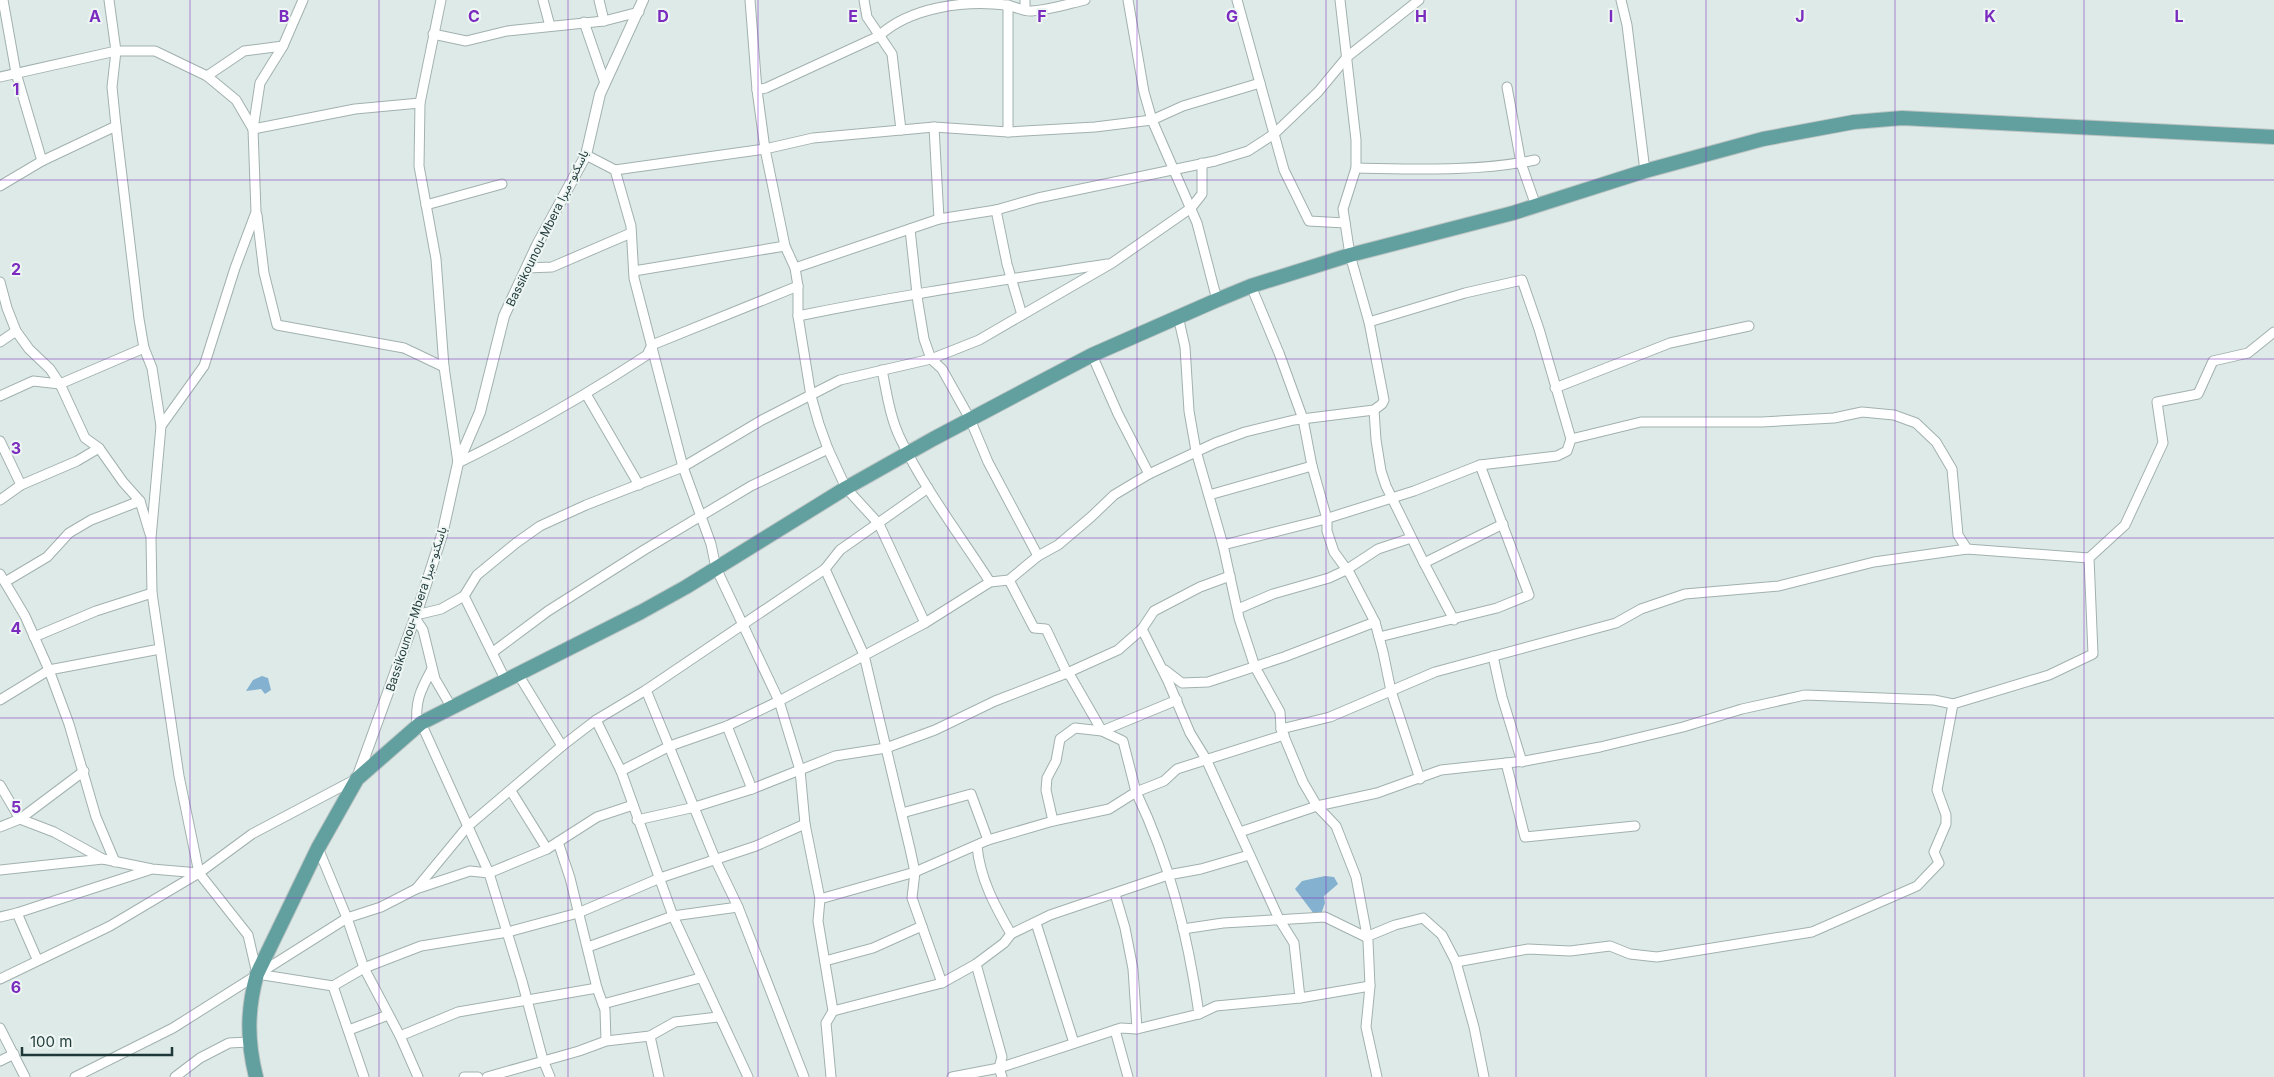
<svg xmlns="http://www.w3.org/2000/svg" width="2274" height="1077" font-family="Inter,'Noto Sans Arabic',sans-serif">
  <rect width="100%" height="100%" fill="#deeae7"/>
  <g fill="#84b1d0">
    <polygon points="262,676 268,678 271,690 265,694 261,689 246,691 253,680"/>
    <polygon points="1325,876 1334,877 1338,884 1324,896 1325,903 1321,914 1314,914 1295,889 1302,881"/>
  </g>
  <g fill="none" stroke-linecap="round" stroke-linejoin="round">
    <g stroke="#a1b1af" stroke-width="11">
      <g id="minor">
        <polyline points="3,0 16,73 42,161"/>
        <polyline points="303,0 283,46 260,83 253,129 256,212 235,268 204,366 161,426 151,538 152,593 179,776 199,873 248,935 257,974 333,986 364,968 421,946 508,932 578,913 660,878 756,846 805,824"/>
        <path d="M441,0L420,103L419,166L436,259L444,367L458,463C523,431 586,395 647,355L652,345L798,286"/>
        <polyline points="543,0 550,26"/>
        <polyline points="599,0 604,21"/>
        <polyline points="750,0 757,90"/>
        <polyline points="864,0 867,17 892,54 901,130"/>
        <polyline points="1128,0 1144,92 1152,120 1197,223 1217,300"/>
        <polyline points="1237,0 1284,170 1309,221 1345,223"/>
        <polyline points="1621,0 1627,25 1645,171"/>
        <polyline points="1008,5 1008,132"/>
        <polyline points="1025,10 1025,0"/>
        <polyline points="584,22 605,83"/>
        <polyline points="433,34 466,41 507,31 604,21 639,12"/>
        <polyline points="207,76 244,51 283,46"/>
        <polyline points="0,77 116,51 155,51 207,76 236,100 253,129"/>
        <polyline points="1507,87 1521,163 1536,206"/>
        <polyline points="116,126 139,319 144,348 152,368 161,426"/>
        <polyline points="934,127 939,219"/>
        <polyline points="253,129 355,109 420,103"/>
        <polyline points="586,155 615,170 631,226 634,278 683,467 711,544 716,568 779,701 800,770 805,824 820,899 818,921 833,1011 826,1023 831,1077"/>
        <path d="M1356,168C1416,169 1476,172 1535,160"/>
        <path d="M615,170L765,149L757,90L766,88L879,36C910,7 965,0 1006,5C1015,6 1023,12 1032,11C1049,10 1068,4 1085,0"/>
        <polyline points="0,186 42,161 116,126 112,87 116,51 109,0"/>
        <polyline points="426,205 502,184"/>
        <polyline points="996,210 1007,264 1022,315"/>
        <polyline points="257,215 264,273 277,325 404,348 444,367"/>
        <polyline points="910,229 918,303 924,339 931,359 942,369 970,419 988,462 1038,556"/>
        <polyline points="527,268 552,267 631,233"/>
        <polyline points="795,268 939,219 996,210 1038,198 1215,161 1248,151 1274,134 1318,92 1347,57 1419,0"/>
        <polyline points="634,271 785,246"/>
        <polyline points="0,282 7,308 16,331 29,349 50,369 60,384 85,438 99,448 123,482 140,501 150,534"/>
        <polyline points="1251,286 1279,353 1303,419 1312,466 1327,519 1327,531 1334,552 1350,574 1375,622 1383,652 1391,691 1420,779"/>
        <path d="M798,316C900,295 1004,280 1107,264"/>
        <polyline points="1178,316 1185,347 1189,411 1196,451 1223,545 1239,618 1255,667 1280,712 1281,729 1303,782 1317,806 1336,826 1356,877 1368,941 1370,986 1366,1027 1377,1077"/>
        <polyline points="1369,322 1465,293 1522,280 1539,329 1571,439"/>
        <polyline points="0,342 16,331"/>
        <polyline points="1092,355 1118,414 1149,474"/>
        <path d="M882,370C887,394 890,418 901,440C925,490 960,535 990,582"/>
        <polyline points="1555,388 1670,343 1749,326"/>
        <polyline points="586,394 639,485"/>
        <polyline points="0,396 33,381 60,384 144,348"/>
        <polyline points="1374,410 1376,440 1381,471 1386,486 1424,563 1454,620"/>
        <polyline points="0,441 21,485"/>
        <polyline points="1209,495 1312,466"/>
        <polyline points="0,500 21,485 77,461 99,448"/>
        <polyline points="1223,545 1322,520 1414,491 1480,465 1557,456 1567,451 1571,439 1641,422 1762,422 1834,418 1862,412 1894,415 1916,423 1936,442 1952,469 1958,535 1967,549"/>
        <polyline points="1424,563 1503,524"/>
        <polyline points="825,569 864,655 910,849 915,872 912,898 942,983"/>
        <polyline points="0,574 25,616 49,670 69,724 96,817 115,862"/>
        <polyline points="5,582 47,557 69,533 91,520 140,501"/>
        <polyline points="464,596 506,681"/>
        <polyline points="1238,609 1273,594 1329,578 1346,570 1378,549 1411,538"/>
        <polyline points="416,615 441,609 464,596 477,575 516,543 540,526 586,505 683,467 762,420 840,380 931,359 979,340 1022,315 1112,263 1191,208 1202,194 1202,163"/>
        <polyline points="415,618 423,630 435,679 452,708"/>
        <polyline points="925,623 879,524 846,488 828,449 819,424 811,396 798,316 798,286 795,268 785,246 765,149 813,138 934,127 1008,132 1095,127 1152,120 1183,106 1260,83"/>
        <polyline points="1142,629 1168,681 1190,733 1206,759 1279,919 1294,943 1300,998"/>
        <polyline points="34,637 96,611 152,593"/>
        <polyline points="1379,637 1497,608 1529,595 1480,465"/>
        <polyline points="493,652 548,611 644,550 751,486 828,449"/>
        <polyline points="1493,656 1502,697 1522,762"/>
        <polyline points="1165,670 1182,683 1208,682 1284,657 1375,622"/>
        <polyline points="518,674 562,746"/>
        <polyline points="646,690 716,861 738,907 804,1077"/>
        <polyline points="0,700 49,670 160,649"/>
        <polyline points="596,720 621,771 673,916 748,1077"/>
        <polyline points="421,723 489,873 522,981 543,1060 550,1077"/>
        <polyline points="727,726 752,789"/>
        <path d="M417,727C415,701 420,691 432,669"/>
        <polyline points="1281,729 1330,717 1435,672 1616,623 1641,609 1685,594 1779,586 1874,562 1967,549 2089,558"/>
        <polyline points="1506,763 1525,837 1635,826"/>
        <polyline points="621,771 670,746 727,726 779,701 925,623 990,582 1009,580 1038,556 1058,545 1091,517 1114,495 1149,474 1215,443 1245,432 1294,420 1374,410 1382,404 1384,400 1369,322 1350,255 1343,209 1356,168 1356,140 1340,0"/>
        <polyline points="0,785 20,819 54,832 103,859 152,869 199,873"/>
        <polyline points="511,791 547,849"/>
        <polyline points="902,813 971,794 988,840"/>
        <polyline points="637,820 695,807 752,789 835,756 886,748 935,730 995,701 1067,673 1118,650 1142,629 1154,611 1200,587 1230,576"/>
        <polyline points="1053,821 1046,790 1047,778 1056,761 1060,739 1075,728 1102,731 1177,700"/>
        <polyline points="0,827 20,819 84,771"/>
        <polyline points="1240,832 1317,806 1377,793 1441,770 1525,761 1600,747 1683,727 1742,709 1805,695 1934,700 1953,704"/>
        <polyline points="558,842 570,878 597,988 605,1010 606,1041"/>
        <path d="M977,846C980,879 995,906 1011,934"/>
        <polyline points="318,848 347,918 381,907 416,889 470,871 489,873 547,849 597,817 633,805"/>
        <polyline points="0,870 103,859"/>
        <polyline points="416,889 468,826 562,746 596,720 646,690 825,569 840,550 928,488"/>
        <polyline points="1115,894 1125,928 1133,969 1137,1029"/>
        <polyline points="820,899 915,872 988,840 1053,821 1109,809 1136,792 1123,741 1102,731 1071,677 1067,673 1046,629 1034,628 1009,580"/>
        <polyline points="17,913 37,959"/>
        <polyline points="0,917 17,913 149,870"/>
        <polyline points="1036,923 1074,1043"/>
        <polyline points="1183,929 1223,923 1325,917 1366,937 1395,925 1423,918 1442,935 1456,962 1528,949 1570,951 1610,946 1630,954 1657,957 1812,932 1917,886 1939,863 1934,852 1946,824 1946,815 1937,790 1953,704 2049,675 2093,654 2089,558 2125,525 2163,443 2157,402 2198,394 2213,361 2248,353 2274,332"/>
        <polyline points="588,947 673,916 738,907"/>
        <polyline points="825,961 873,948 922,926"/>
        <polyline points="1456,962 1474,1027 1484,1077"/>
        <polyline points="976,964 1002,1057 999,1068 1002,1077"/>
        <polyline points="0,979 110,926 199,873 252,834 356,779"/>
        <polyline points="333,986 364,1077"/>
        <polyline points="603,1004 700,978"/>
        <polyline points="833,1011 942,983 976,964 1004,943 1011,934 1050,915 1168,875 1201,869 1249,855"/>
        <path d="M1199,1014C1188,936 1170,863 1136,792L1164,781L1177,769L1284,735"/>
        <polyline points="0,1028 25,1077"/>
        <polyline points="349,1030 388,1015"/>
        <polyline points="1115,1030 1128,1077"/>
        <polyline points="400,1036 458,1012 597,988"/>
        <polyline points="650,1036 659,1077"/>
        <polyline points="0,1061 14,1054"/>
        <polyline points="75,1077 173,1028 347,918 364,968 400,1036 418,1077"/>
        <polyline points="175,1077 200,1058 229,1043 249,1042"/>
        <polyline points="464,1077 478,1077"/>
        <polyline points="487,1077 579,1051 606,1041 650,1036 675,1022 718,1017"/>
        <polyline points="952,1077 999,1068 1121,1028 1137,1029 1199,1014 1216,1006 1300,998 1370,986"/>
      </g>
    </g>
    <g stroke="#a1b1af" stroke-width="12">
      <polyline id="tertiary" points="357,778 416,615 442,535 458,463 480,412 504,316 537,245 586,155 600,94 643,0"/>
    </g>
    <g stroke="#bcc4c4" stroke-width="16">
      <path id="primary" d="M256,1077C247,1041 247,1010 257,974L318,848L357,779L421,723L641,612L686,587L846,488L933,439L1050,377L1092,355L1217,300L1251,286L1350,255L1513,213L1645,171L1763,139L1854,122L1902,118L2274,137"/>
    </g>
    <use href="#minor" stroke="#fff" stroke-width="9"/>
    <use href="#tertiary" stroke="#fff" stroke-width="10"/>
    <use href="#primary" stroke="#62a09f" stroke-width="14"/>
  </g>
  <path fill="none" stroke="#7b2cbf" stroke-width="1" stroke-opacity="0.55" d="M190,0V1077M379,0V1077M568,0V1077M758,0V1077M948,0V1077M1137,0V1077M1326,0V1077M1516,0V1077M1706,0V1077M1895,0V1077M2084,0V1077M0,180H2274M0,359H2274M0,538H2274M0,718H2274M0,898H2274"/>
  <g text-anchor="middle" dominant-baseline="central" stroke-width="4" stroke-linejoin="round" paint-order="stroke">
    <g font-size="12" fill="#1f3939" stroke="#eef6f4">
      <text transform="translate(547 228) rotate(-64)">Bassikounou-Mbera باسكنو-مبرا</text>
      <text transform="translate(416 609) rotate(-72)">Bassikounou-Mbera باسكنو-مبرا</text>
    </g>
  </g>
  <g font-size="16" text-anchor="middle" font-weight="bold" fill="#7b2cbf" stroke="#eef6f4" stroke-width="4" stroke-linejoin="round" paint-order="stroke">
    <text x="95" y="22">A</text>
    <text x="284" y="22">B</text>
    <text x="474" y="22">C</text>
    <text x="663" y="22">D</text>
    <text x="853" y="22">E</text>
    <text x="1042" y="22">F</text>
    <text x="1232" y="22">G</text>
    <text x="1421" y="22">H</text>
    <text x="1611" y="22">I</text>
    <text x="1800" y="22">J</text>
    <text x="1990" y="22">K</text>
    <text x="2179" y="22">L</text>
    <text x="16" y="95">1</text>
    <text x="16" y="275">2</text>
    <text x="16" y="454">3</text>
    <text x="16" y="634">4</text>
    <text x="16" y="813">5</text>
    <text x="16" y="993">6</text>
  </g>
  <path d="M22 1047v8h150v-8" fill="none" stroke="#1f3939" stroke-width="2.5"/>
  <text x="30" y="1047" font-size="15" fill="#1f3939" stroke="#eef6f4" stroke-width="4" paint-order="stroke">100 m</text>
</svg>
